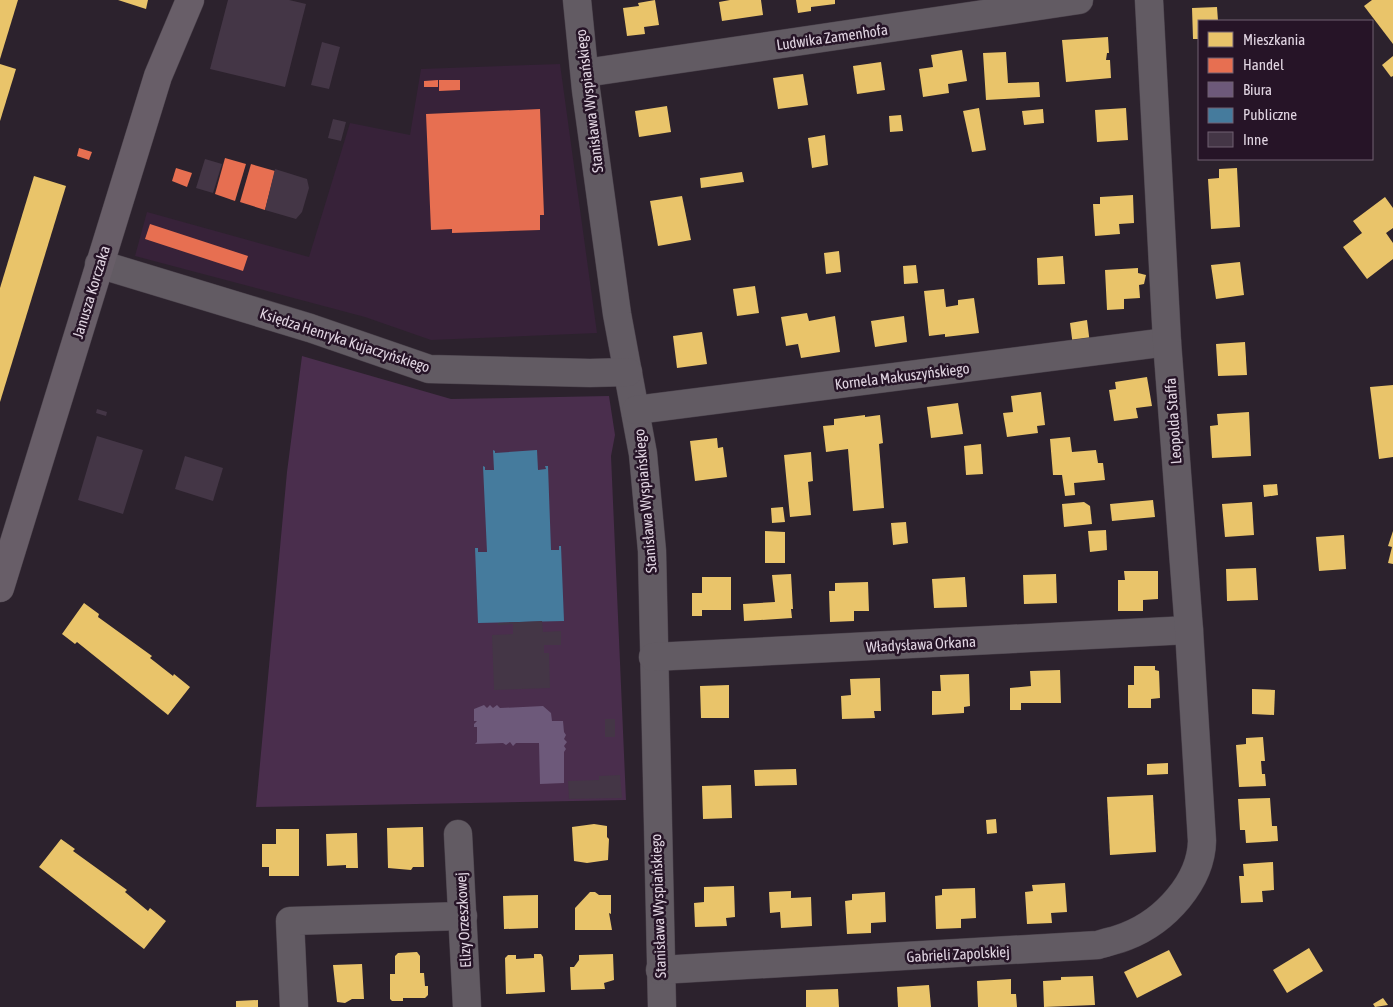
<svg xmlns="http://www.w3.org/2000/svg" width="1393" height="1007" font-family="'Asap Condensed',sans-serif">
  <rect width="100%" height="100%" fill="#2c222d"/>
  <polygon fill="#372239" points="560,64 597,333 431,340 365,317 135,256 147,212 309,257 350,123 410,135 421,69"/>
  <polygon fill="#4a2e4d" points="302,356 451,399 609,396 615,435 611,456 626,800 256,807 287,472"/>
  <g fill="#e9c46a">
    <polygon points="0,0 18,0 0,59"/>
    <polygon points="118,0 148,0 146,9"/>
    <polygon points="655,0 659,25 644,27 645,34 627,36 623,8 639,6 638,3"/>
    <polygon points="730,0 761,0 763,15 722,21 719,2"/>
    <polygon points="796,0 835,0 835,4 811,7 811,11 798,13"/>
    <polygon points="1372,0 1393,0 1393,44 1364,6"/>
    <polygon points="1217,7 1218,21 1199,21 1199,39 1193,39 1192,8"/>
    <polygon points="1108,37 1109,53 1107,53 1106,60 1110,60 1111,78 1066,82 1062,40"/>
    <polygon points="962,50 967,81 948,84 949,93 923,97 919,69 933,67 931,55"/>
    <polygon points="1006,52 1008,83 1039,82 1040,97 986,100 983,53"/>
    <polygon points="1393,56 1393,76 1391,77 1382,65"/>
    <polygon points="881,62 885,90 857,94 853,66"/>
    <polygon points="0,64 16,69 0,121"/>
    <polygon points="803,74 808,105 778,109 773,78"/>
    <polygon points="667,106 671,132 639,137 635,111"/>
    <polygon points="979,108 986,150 972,152 963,111"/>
    <polygon points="1126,108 1128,140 1097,142 1095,110"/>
    <polygon points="1043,109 1044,123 1024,125 1022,111"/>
    <polygon points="901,115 903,131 890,132 889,116"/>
    <polygon points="825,135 828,165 812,168 808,138"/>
    <polygon points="1237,168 1240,227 1211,229 1208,179 1219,178 1219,169"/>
    <polygon points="742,172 744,182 701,188 700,178"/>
    <polygon points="34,176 66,186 0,402 0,288"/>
    <polygon points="1133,195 1134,223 1119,224 1120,234 1095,236 1093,204 1100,204 1100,197"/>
    <polygon points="682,196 691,240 658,246 650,201"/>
    <polygon points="1385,197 1393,208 1393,228 1386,233 1393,243 1393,259 1367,279 1343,247 1362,233 1353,221"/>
    <polygon points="839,251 841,272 826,274 824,253"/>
    <polygon points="1063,256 1065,284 1038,285 1037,258"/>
    <polygon points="1240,262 1244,295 1216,299 1211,265"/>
    <polygon points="916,265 918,283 904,284 903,266"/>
    <polygon points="1138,268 1138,273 1146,275 1144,284 1139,285 1140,298 1124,299 1124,309 1107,310 1105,270"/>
    <polygon points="755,286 759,313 737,316 733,289"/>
    <polygon points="944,289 946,307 958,305 958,300 974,298 979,333 945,337 945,334 929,336 924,291"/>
    <polygon points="807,313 809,321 835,316 840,352 801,358 798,344 786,346 781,317"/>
    <polygon points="904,316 907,342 875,347 871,321"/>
    <polygon points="1087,320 1090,344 1073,346 1070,323"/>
    <polygon points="702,332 707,364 677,368 673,336"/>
    <polygon points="1245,342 1247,375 1218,376 1216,344"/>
    <polygon points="1147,377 1152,406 1136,408 1138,418 1114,421 1109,390 1116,389 1115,382"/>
    <polygon points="1393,385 1393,457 1379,459 1370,387"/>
    <polygon points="1041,392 1045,425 1037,426 1038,433 1007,437 1003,413 1013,412 1011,396"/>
    <polygon points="958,403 963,434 931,438 927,407"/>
    <polygon points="1249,412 1251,456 1212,458 1210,426 1218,425 1217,414"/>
    <polygon points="865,415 865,417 880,415 883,443 879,444 884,508 853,511 848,449 826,452 823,426 834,425 834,419"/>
    <polygon points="1070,437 1072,452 1096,450 1098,463 1103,463 1105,480 1074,483 1075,495 1065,496 1062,475 1053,475 1050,439"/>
    <polygon points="717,438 718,448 723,447 727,477 695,481 690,441"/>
    <polygon points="981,444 983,474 966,475 964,446"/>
    <polygon points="811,452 813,481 808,482 811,515 790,517 784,455"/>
    <polygon points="1277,484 1278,495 1264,497 1263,485"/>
    <polygon points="1153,500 1155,517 1112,521 1110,504"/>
    <polygon points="1084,502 1090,506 1092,524 1064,527 1062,504"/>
    <polygon points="1252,502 1254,535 1225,537 1222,504"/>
    <polygon points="783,507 785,522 772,523 771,508"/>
    <polygon points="906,522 908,543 893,545 891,523"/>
    <polygon points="1106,530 1107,550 1090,552 1088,531"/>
    <polygon points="765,531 785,532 785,563 765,563"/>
    <polygon points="1393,531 1393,564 1388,563 1392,547 1388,546"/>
    <polygon points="1344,535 1346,569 1319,571 1316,537"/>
    <polygon points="1256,568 1258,600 1227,601 1226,569"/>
    <polygon points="1124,571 1158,571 1158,599 1143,600 1143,611 1118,611 1118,580 1125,580"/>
    <polygon points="791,574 793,609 791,609 792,618 744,621 743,604 775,602 772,575"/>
    <polygon points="1056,574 1057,603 1024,604 1023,575"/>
    <polygon points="702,577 731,577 731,610 702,610 702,616 692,616 692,593 702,593"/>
    <polygon points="965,577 967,607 934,608 932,579"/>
    <polygon points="868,582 869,611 854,611 854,621 830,622 829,591 835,591 835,583"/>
    <polygon points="84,603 99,614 98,617 152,656 150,658 173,676 174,674 190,687 168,715 77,642 75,644 62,634"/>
    <polygon points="1134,666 1155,666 1155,670 1159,671 1160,698 1151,699 1151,708 1128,708 1128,685 1134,685"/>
    <polygon points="1060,670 1061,703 1021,703 1021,710 1010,710 1010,688 1031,686 1030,671"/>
    <polygon points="969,674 970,706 964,707 964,713 932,715 932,691 941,691 940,675"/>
    <polygon points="880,678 881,711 874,711 875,718 842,719 841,696 851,695 850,679"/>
    <polygon points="729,685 729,718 701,718 700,686"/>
    <polygon points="1252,689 1275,690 1274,715 1252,714"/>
    <polygon points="1263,737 1265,761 1261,761 1262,774 1265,774 1266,786 1239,787 1236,745 1246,744 1246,738"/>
    <polygon points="1168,763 1168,774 1147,775 1147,764"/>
    <polygon points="796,769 797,785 755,786 754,770"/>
    <polygon points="731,785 732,818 703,819 702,786"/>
    <polygon points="1153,795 1156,852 1110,855 1107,797"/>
    <polygon points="1270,798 1272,826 1277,826 1278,841 1246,843 1245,830 1240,830 1238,799"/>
    <polygon points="996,819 997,833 987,834 986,820"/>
    <polygon points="594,824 607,826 607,837 609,839 608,860 587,863 574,861 572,827"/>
    <polygon points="423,827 424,867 413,867 411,870 388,868 387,828"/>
    <polygon points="276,829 299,829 299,876 269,876 269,867 262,867 262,844 276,844"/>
    <polygon points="357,833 358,868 346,868 346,865 327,866 326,834"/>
    <polygon points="61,839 75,849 73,851 127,890 125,892 148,911 150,908 166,921 144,949 39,867"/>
    <polygon points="1273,862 1274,890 1262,891 1263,902 1241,903 1239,876 1244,876 1243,864"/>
    <polygon points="1065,883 1067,912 1051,913 1052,923 1027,924 1025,892 1033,891 1032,885"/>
    <polygon points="734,886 735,917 726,918 727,926 695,927 694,903 704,902 704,887"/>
    <polygon points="975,888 976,918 961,919 961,928 936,929 935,896 942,895 942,889"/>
    <polygon points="791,891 791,898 811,897 812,926 781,928 780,912 770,913 769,892"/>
    <polygon points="590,892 595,892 599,895 611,895 611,914 609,913 612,930 575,930 575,908"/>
    <polygon points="885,892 886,922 871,923 871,933 847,934 845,901 852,900 852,894"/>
    <polygon points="538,895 538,928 504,929 503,896"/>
    <polygon points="1309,948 1323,971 1287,993 1273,970"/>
    <polygon points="1169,950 1182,975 1137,998 1124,972"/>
    <polygon points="417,952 420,956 420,973 424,973 425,986 428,986 428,995 425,998 403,998 403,1001 392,1001 390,999 390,974 395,974 395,956 398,953"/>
    <polygon points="534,954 541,954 543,957 545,992 506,994 505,958 508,955 516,955 516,959 534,958"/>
    <polygon points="613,954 614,980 604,983 605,989 571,990 570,967 574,967 579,960 579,955"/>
    <polygon points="362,964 364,999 352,999 345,1003 337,1002 333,965"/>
    <polygon points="1093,976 1095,1005 1044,1007 1043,981 1061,980 1061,977"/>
    <polygon points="1011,979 1011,994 1016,994 1017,1007 978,1007 977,981"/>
    <polygon points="929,985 931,1007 898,1007 897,987"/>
    <polygon points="838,989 839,1007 806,1007 806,990"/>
    <polygon points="1383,998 1388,1005 1375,1007 1373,1004"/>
    <polygon points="258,1000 258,1007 236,1007 236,1001"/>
  </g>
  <g fill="#e76f51">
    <polygon points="438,80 438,87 424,87 424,81"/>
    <polygon points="439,80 460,80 460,90 439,91"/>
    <polygon points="540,109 544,215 540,215 540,230 452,233 452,229 431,230 426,114"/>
    <polygon points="79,148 92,152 89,160 77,156"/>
    <polygon points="225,158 246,164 235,201 215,194"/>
    <polygon points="251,164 275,171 265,210 240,202"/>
    <polygon points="176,168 192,173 187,187 172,181"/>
    <polygon points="150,224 248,256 243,271 145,239"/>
  </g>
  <polygon fill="#6d597a" points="484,705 487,708 490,705 493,708 497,705 500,708 543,706 551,713 552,721 563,721 564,732 566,735 564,739 567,742 564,746 566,749 564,752 564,783 540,784 539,743 516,743 513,746 510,742 506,745 503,743 475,744 477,742 477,727 474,727 474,724 477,721 474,721 474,709"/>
  <polygon fill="#457b9d" points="493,450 495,451 495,453 537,450 538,470 546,469 545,466 548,466 551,550 559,550 559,546 561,546 564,621 478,623 475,548 478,548 478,552 487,552 483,466 485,467 485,470 494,470"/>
  <g fill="#443646">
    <polygon points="228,0 289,0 306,4 285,87 210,69"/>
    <polygon points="322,42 340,47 329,89 311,85"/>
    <polygon points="333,119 346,122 341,141 328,138"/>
    <polygon points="205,159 222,164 213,193 196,188"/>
    <polygon points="275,169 307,179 309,188 302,212 296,219 265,210"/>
    <polygon points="97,409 107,412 106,416 96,413"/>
    <polygon points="97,436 143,450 123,514 78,500"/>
    <polygon points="185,456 223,468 213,501 175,489"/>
    <polygon points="542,621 543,632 561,631 561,645 544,645 544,653 549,653 550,688 494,690 492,635 513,634 513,624 498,625 498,623"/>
    <rect x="605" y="719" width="10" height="18"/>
    <polygon points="620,775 622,798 569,799 568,781 599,780 599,776"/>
  </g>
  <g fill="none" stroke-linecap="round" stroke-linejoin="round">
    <g stroke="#49404a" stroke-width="29">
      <g id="street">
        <polyline points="577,0 586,90 617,314 643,454 652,551 662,1007"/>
        <polyline points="585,73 1079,0"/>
        <polyline points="99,264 310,328 429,369 590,373 628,372"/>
        <polyline points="636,410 1167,342"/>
        <polyline points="653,657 1189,630"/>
        <polyline points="458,834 467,1007"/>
        <path d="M660,970L1098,945C1107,942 1118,940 1127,936C1165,921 1201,882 1202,841L1189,630L1167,342L1149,0"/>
        <polyline points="294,1007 290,921 463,916"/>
      </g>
    </g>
    <g stroke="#49404a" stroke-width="29">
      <polyline id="secondary" points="0,588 158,76 190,0"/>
    </g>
    <use href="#street" stroke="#625b63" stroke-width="28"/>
    <use href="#secondary" stroke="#685e68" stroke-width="28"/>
  </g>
  <g text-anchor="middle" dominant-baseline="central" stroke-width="5" stroke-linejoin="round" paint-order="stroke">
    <g font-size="15" fill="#e1d5e2" stroke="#261427">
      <text transform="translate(832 37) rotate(-8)">Ludwika Zamenhofa</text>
      <text transform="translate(589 101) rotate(-97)">Stanisława Wyspiańskiego</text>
      <text transform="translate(91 292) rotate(-73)">Janusza Korczaka</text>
      <text transform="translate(345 340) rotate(18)">Księdza Henryka Kujaczyńskiego</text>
      <text transform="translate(902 376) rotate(-7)">Kornela Makuszyńskiego</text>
      <text transform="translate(1173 421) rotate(-94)">Leopolda Staffa</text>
      <text transform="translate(645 501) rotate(-95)">Stanisława Wyspiańskiego</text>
      <text transform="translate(921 644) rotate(-3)">Władysława Orkana</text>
      <text transform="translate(658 906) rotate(-92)">Stanisława Wyspiańskiego</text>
      <text transform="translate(463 920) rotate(-93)">Elizy Orzeszkowej</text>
      <text transform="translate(958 954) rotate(-3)">Gabrieli Zapolskiej</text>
    </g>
  </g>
  <rect x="1198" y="20" width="175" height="140" fill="#261427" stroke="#716172"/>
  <rect x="1208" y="32" width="25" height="15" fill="#e9c46a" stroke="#716172"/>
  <text x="1243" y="45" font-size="15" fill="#e1d5e2">Mieszkania</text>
  <rect x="1208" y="58" width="25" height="15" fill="#e76f51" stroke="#716172"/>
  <text x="1243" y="70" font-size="15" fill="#e1d5e2">Handel</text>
  <rect x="1208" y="82" width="25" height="15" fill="#6d597a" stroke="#716172"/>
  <text x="1243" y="95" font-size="15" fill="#e1d5e2">Biura</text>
  <rect x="1208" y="108" width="25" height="15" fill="#457b9d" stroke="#716172"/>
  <text x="1243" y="120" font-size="15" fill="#e1d5e2">Publiczne</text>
  <rect x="1208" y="132" width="25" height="15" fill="#443646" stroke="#716172"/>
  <text x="1243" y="145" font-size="15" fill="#e1d5e2">Inne</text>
</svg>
